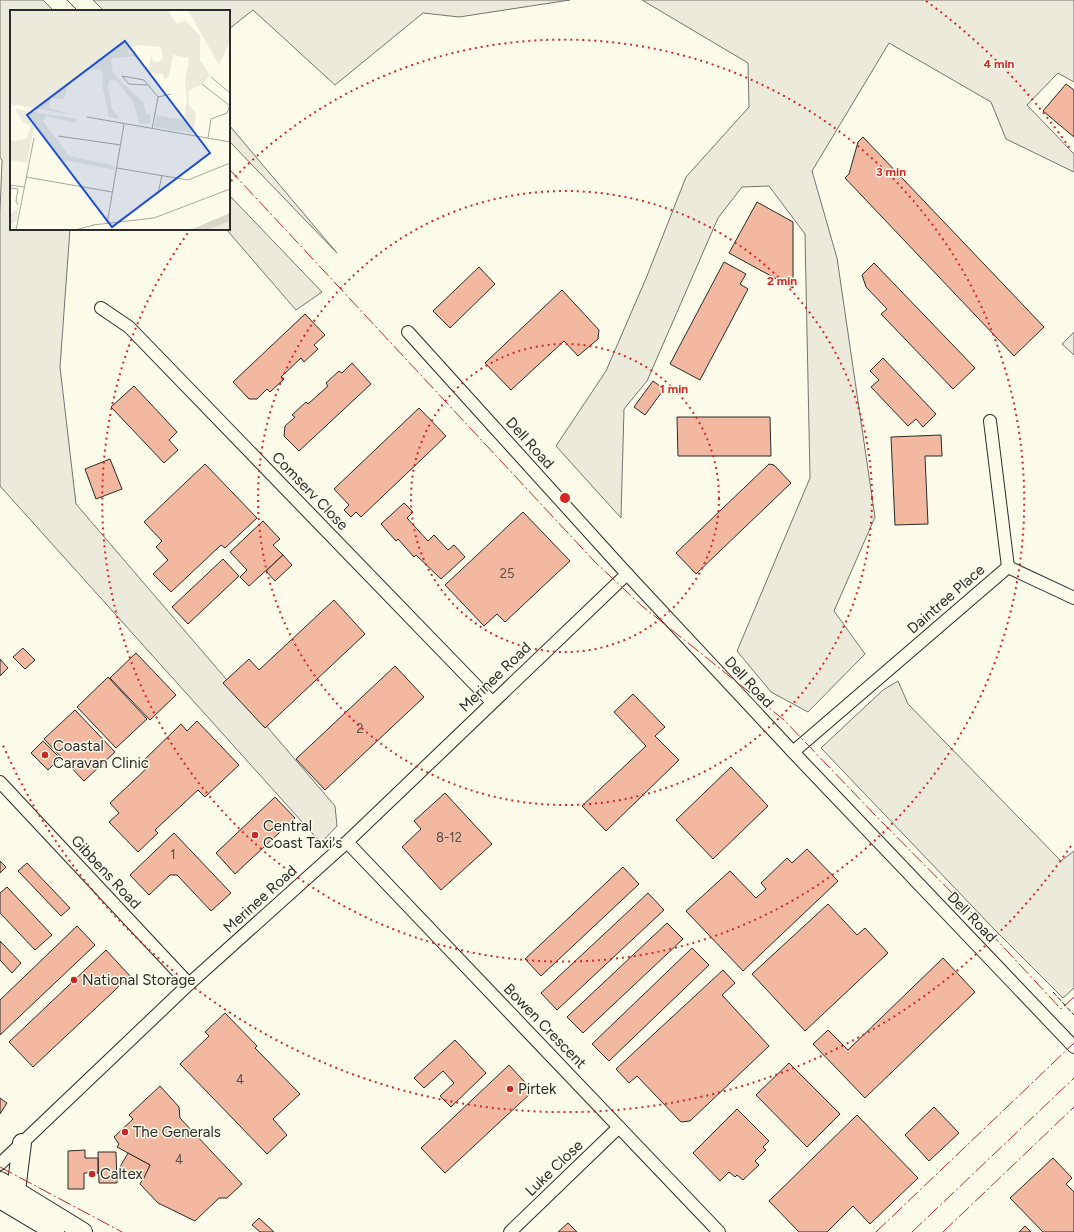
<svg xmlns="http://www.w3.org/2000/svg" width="1074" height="1232" font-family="Figtree,sans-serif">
  <rect width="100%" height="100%" fill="#fdfbea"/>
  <g fill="#ecebdb" stroke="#74746e">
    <polygon points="0,0 43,0 54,11 11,11 11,229 70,229 60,367 76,504 335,806 337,826 321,843 0,486 0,212 2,160 0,158"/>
    <polygon points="93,0 570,0 459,17 423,13 335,85 253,10 229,29 229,11 104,11"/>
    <polygon points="642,0 1074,0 1074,82 1058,73 1027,105 1074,154 1074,172 1006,139 991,102 889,43 812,171 837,258 875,517 834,611 865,654 808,712 771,692 737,651 810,478 805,234 769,186 742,187 718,218 647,381 624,409 621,518 556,446 606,371 647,276 686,177 749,107 748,63"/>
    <polygon points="229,125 337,253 229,141"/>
    <polygon points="229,195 322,292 296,310 226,229 229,229"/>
    <polygon points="1074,332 1074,355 1062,344"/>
    <polygon points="898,681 908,704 1061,861 1074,851 1074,988 1063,998 993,928 821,748 883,690"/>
  </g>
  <g fill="#f2b8a0" stroke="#2b2b2b">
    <polygon points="1066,84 1074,90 1074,137 1043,111"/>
    <polygon points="863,137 1044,327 1014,356 845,178 849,174 858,142"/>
    <polygon points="757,202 793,222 793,288 729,253"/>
    <polygon points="724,262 746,274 740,284 748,289 700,380 670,364"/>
    <polygon points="874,263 975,368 953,389 881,314 887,309 866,287 862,275"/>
    <polygon points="479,267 495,284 450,328 433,311"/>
    <polygon points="562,290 599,330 598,339 578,356 564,341 511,390 485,363"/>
    <polygon points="305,314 325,335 314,345 318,349 304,362 301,358 281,377 284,379 270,392 267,389 257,399 249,399 233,382"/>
    <polygon points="883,358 936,414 923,427 916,419 908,426 871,387 879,380 870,371"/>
    <polygon points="352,363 371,384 299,451 284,436 285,426 295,417 292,415 306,402 308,404 328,386 326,383 339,371 342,373"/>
    <polygon points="653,381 664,389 645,415 634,407"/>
    <polygon points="134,386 177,432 169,440 178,450 164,463 111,407"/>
    <polygon points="419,408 446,436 361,517 356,512 351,517 344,510 349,505 334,489"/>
    <polygon points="677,417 770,417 771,456 678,456"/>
    <polygon points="941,435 942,456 925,456 928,524 895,525 891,437"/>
    <polygon points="110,459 122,489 96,499 85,469"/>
    <polygon points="205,464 257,518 225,548 221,545 171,592 153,574 168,560 156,547 162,541 144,522"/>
    <polygon points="769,464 774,465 791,483 696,574 676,553"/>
    <polygon points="404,503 413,512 407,518 428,541 434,535 448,550 454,545 465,557 441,579 416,555 414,557 398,539 396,541 381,524"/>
    <polygon points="523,512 570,561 505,622 497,614 484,626 445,585"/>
    <polygon points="263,521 280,539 273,545 283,555 249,586 240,577 247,570 230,552"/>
    <polygon points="283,555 292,565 275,581 266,571"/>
    <polygon points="223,559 239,576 188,624 172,607"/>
    <polygon points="334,600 365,634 265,728 223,683 249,659 259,670"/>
    <polygon points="23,648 35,660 25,669 13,657"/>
    <polygon points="136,653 176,695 150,720 110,678"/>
    <polygon points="0,659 8,668 0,676"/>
    <polygon points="395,666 424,697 325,790 296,759"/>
    <polygon points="108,677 147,719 116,748 77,707"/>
    <polygon points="633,694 665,727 655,736 679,760 606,831 582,806 646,746 614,712"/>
    <polygon points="75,710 115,752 84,781 44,739"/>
    <polygon points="197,721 239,765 205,797 198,790 155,830 158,833 138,852 109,822 119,813 110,803 148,767 142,762 181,724 187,731"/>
    <polygon points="43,741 60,758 48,770 31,753"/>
    <polygon points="731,767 768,806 713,859 676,820"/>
    <polygon points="445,793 492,844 441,890 402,847 421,829 414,821"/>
    <polygon points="275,797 295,818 235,874 216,853"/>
    <polygon points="174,833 231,893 211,911 177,875 170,875 149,895 130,875"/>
    <polygon points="807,849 838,881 743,971 686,911 730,871 756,898 766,889 761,883 787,858 792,863"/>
    <polygon points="0,861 6,867 0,873"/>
    <polygon points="27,863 70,908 61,916 18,871"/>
    <polygon points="623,867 639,884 541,976 525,959"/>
    <polygon points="7,887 52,935 35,950 0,913 0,893"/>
    <polygon points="648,893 664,910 557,1010 541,993"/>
    <polygon points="828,904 857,935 865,928 888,953 805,1031 752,974"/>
    <polygon points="667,923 683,939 583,1033 567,1017"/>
    <polygon points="77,926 95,945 0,1035 0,1000"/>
    <polygon points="0,941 21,963 12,973 0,960"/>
    <polygon points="692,948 709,965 609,1061 592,1044"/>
    <polygon points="106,950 130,976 33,1067 9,1042"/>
    <polygon points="943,958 975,992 865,1098 813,1044 828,1030 848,1050"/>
    <polygon points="723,970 735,983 722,995 769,1046 690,1121 681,1122 637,1076 629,1083 616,1069"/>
    <polygon points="225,1013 257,1046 255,1048 300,1094 273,1119 287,1135 267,1154 180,1064 209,1036 205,1032"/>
    <polygon points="455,1040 486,1073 451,1107 440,1096 454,1083 443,1071 424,1088 414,1078"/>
    <polygon points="789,1063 840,1114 807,1147 756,1095"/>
    <polygon points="509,1065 533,1091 445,1173 421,1148"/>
    <polygon points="160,1086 179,1107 180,1118 242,1184 227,1198 219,1198 195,1221 158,1203 140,1184 150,1165 117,1147 119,1144 114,1137 133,1119 129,1115"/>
    <polygon points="0,1098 7,1103 0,1114"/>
    <polygon points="934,1107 959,1133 929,1161 905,1135"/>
    <polygon points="737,1109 769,1141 763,1147 766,1150 755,1161 759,1165 743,1180 737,1175 735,1177 729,1172 720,1181 693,1153"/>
    <polygon points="857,1115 918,1178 870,1224 853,1206 827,1232 799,1232 769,1201"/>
    <polygon points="85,1150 85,1158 98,1158 98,1173 84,1173 84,1189 68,1189 68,1151"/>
    <polygon points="98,1152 116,1152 117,1183 99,1183"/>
    <polygon points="128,1153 150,1165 143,1180 120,1167"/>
    <polygon points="1053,1158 1072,1178 1066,1184 1074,1192 1074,1232 1043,1232 1010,1198"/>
    <polygon points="259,1218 274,1232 260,1232 252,1225"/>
    <polygon points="568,1223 577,1232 558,1232"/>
    <polygon points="1025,1226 1031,1232 1019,1232"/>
  </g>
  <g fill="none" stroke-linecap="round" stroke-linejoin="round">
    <g stroke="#2b2b2b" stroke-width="14">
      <g id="minor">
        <polyline points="101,308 129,327 492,702"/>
        <polyline points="408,332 627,574 793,752 1074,1047"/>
        <polyline points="1008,567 1074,598"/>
        <polyline points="793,752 1008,567 990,421"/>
        <polyline points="0,782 189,984"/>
        <polyline points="347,842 719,1232"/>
        <polyline points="0,1164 189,984 347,842 627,574"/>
        <polyline points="510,1232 619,1127"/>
      </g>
    </g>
    <g stroke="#2b2b2b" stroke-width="20">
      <g id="primary">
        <polyline points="0,1181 83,1232"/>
        <polyline points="16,1191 22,1143"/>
        <polyline points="0,1199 55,1232"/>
      </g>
    </g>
    <use href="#minor" stroke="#fdfbea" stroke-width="12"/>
    <use href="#primary" stroke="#fdfbea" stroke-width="18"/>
    <polyline stroke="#2b2b2b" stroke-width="1" stroke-dasharray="5 2" stroke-linecap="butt" points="1053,992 1074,1015"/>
    <g stroke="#c62828" stroke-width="1" stroke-dasharray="14 3 2 3" stroke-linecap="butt">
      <polyline points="67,0 78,11"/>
      <polyline points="229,169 594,561 642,606 784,720 875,815 969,910 1061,1009 1074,997"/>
      <polyline points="0,1167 122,1232"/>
      <polyline points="876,1232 1074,1043"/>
      <polyline points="912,1232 1074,1078"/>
      <polyline points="943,1232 1074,1107"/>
    </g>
  </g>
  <g fill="none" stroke="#d62828" stroke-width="2" stroke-dasharray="2 4">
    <circle cx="565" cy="498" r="154"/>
    <circle cx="565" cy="498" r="307"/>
    <path d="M231 181A461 461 0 1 1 190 230"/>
    <path d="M1071 846A614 614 0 0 1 2 743M926 1A614 614 0 0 1 1071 150"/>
  </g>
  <g fill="#c62828" stroke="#fdfbea" stroke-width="1.5">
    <circle cx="45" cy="755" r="4"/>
    <circle cx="255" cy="835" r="4"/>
    <circle cx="74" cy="980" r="4"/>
    <circle cx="510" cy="1089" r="4"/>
    <circle cx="125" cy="1132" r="4"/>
    <circle cx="92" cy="1174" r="4"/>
  </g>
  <g text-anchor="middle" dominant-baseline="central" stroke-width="3" stroke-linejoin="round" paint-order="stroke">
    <g font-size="13" fill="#5d4e48">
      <text x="507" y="573">25</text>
      <text x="360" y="728">2</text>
      <text x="449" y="837">8-12</text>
      <text x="173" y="854">1</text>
      <text x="240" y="1079">4</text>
      <text x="179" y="1159">4</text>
    </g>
    <g font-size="15" fill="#2b2b2b" stroke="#fdfbea">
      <text transform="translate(530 443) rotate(48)">Dell Road</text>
      <text transform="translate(310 491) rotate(46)">Comserv Close</text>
      <text transform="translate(946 599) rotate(-41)">Daintree Place</text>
      <text transform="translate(495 677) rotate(-44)">Merinee Road</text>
      <text transform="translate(749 682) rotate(47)">Dell Road</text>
      <text transform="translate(106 872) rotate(47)">Gibbens Road</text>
      <text transform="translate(260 899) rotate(-42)">Merinee Road</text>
      <text transform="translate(972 917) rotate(46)">Dell Road</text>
      <text transform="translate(545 1026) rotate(46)">Bowen Crescent</text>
      <text transform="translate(554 1168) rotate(-44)">Luke Close</text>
    </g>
    <g font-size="15" fill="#2b2b2b" stroke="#fdfbea" text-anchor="start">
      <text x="53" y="746">Coastal<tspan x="53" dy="17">Caravan Clinic</tspan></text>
      <text x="263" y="826">Central<tspan x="263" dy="17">Coast Taxi's</tspan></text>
      <text x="82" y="980">National Storage</text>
      <text x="518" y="1089">Pirtek</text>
      <text x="133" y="1132">The Generals</text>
      <text x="100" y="1174">Caltex</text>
    </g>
  </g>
  <g transform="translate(10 10)">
    <rect width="220" height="220" fill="#fdfbea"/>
    <path d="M0,0H158L167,14L175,10L190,26V51L200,65L194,73L178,81L179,95L186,104L183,123L144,117L146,105L174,110L177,89L175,73L179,48L163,45L159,66L154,69L153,64L138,63L141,45L143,51L149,52L153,47L151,37L130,35L119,38L118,43L132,46L101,48L103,64L133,92L136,103L141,105L140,114L129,113L124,93L107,71L100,69L98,75L102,99L110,109L99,107L92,74L93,63L90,59L74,61L57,77L54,89L41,88L38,98L65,105L0,94ZM178,0H220V31L209,55ZM5,99L67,109L65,113L36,106L33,111L59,146L103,155L105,160L49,149L28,119L24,118L17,153L0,150V128L2,131L16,129L21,116L14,113ZM9,197L6,212L0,215V205ZM220,211V220H197L209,215Z" fill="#ecebdb"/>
    <path d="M220,203V211L197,220H180Z" fill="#d8d7c9"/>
    <path fill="none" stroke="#a9a89e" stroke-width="1" d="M201,67L220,83M192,74L220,96M137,75L119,74L112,66L134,70L148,87L142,119M148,87L161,84M77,107L220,132M48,126L111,135M198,128L201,109L217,103L220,95M107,158L178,170L220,153M16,167L102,182M0,175L14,177M0,178L8,179L6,191L8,195M148,184L152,165M97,214L114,114M83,215L144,208L220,179M6,220L24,128M65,220L84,215"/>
    <path fill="#1d4ed8" fill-opacity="0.15" stroke="#1d4ed8" stroke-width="2" d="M115,31L200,143L102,217L17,105Z"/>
    <rect width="220" height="220" fill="none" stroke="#2b2b2b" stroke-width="2"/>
  </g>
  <circle cx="565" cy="498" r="6" fill="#d62828" stroke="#fdfbea" stroke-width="2"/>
  <g font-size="12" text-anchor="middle" font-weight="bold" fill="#d62828" stroke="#fdfbea" stroke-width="3" stroke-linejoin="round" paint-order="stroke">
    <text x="999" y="68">4 min</text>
    <text x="891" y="176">3 min</text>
    <text x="782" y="285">2 min</text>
    <text x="674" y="393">1 min</text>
  </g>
</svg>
